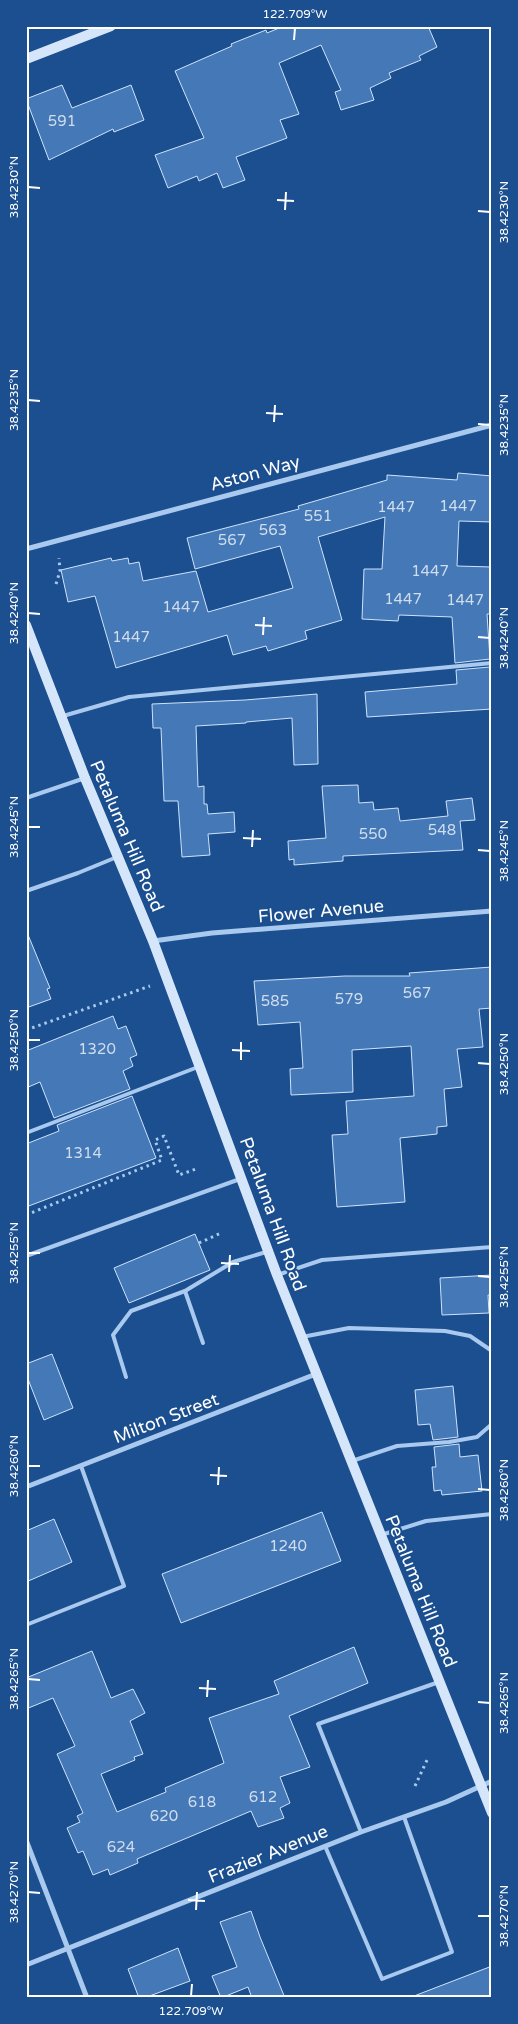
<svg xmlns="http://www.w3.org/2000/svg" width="518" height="2024" font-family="'Varela Round',sans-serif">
  <rect width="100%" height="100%" fill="#1b4f8f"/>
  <g fill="#4478b7" stroke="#cfe3fa">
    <polygon points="284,26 428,26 437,47 419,56 421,60 389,73 391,78 370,88 374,100 341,110 335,92 341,90 321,45 279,63 299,114 280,120 287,138 236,157 245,180 223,188 217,173 199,181 197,176 168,188 155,155 204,138 175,71 232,46 231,44 266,30 267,33"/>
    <polygon points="62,85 72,108 131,85 144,120 114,132 113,129 49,160 26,99"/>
    <polygon points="458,473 492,476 492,522 459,521 457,566 492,567 492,614 487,614 490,659 455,663 452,617 399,615 398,621 362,619 364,569 382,569 385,517 318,537 342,620 305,631 307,639 268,651 266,646 233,655 227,635 116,668 95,596 68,602 61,570 111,558 112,561 128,558 129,564 139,562 143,581 196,571 208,612 293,588 280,546 195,569 187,538 299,509 298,506 387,480 387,475 457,480"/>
    <polygon points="490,667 492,709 367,717 365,692 457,684 456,670"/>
    <polygon points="317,694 318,764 294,765 292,718 246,722 246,723 196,726 198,787 204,786 204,804 207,804 208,814 234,812 235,832 208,834 210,855 182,857 178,801 164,801 161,728 153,728 152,704 245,700"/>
    <polygon points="358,785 359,803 373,802 374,810 398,808 400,821 448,816 446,801 472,798 475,820 460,821 463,850 343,856 343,861 294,865 294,859 289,860 288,841 326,838 322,786"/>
    <polygon points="26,930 50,988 47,989 51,999 26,1008"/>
    <polygon points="492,967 492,1008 479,1009 483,1047 457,1049 462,1087 444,1089 447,1126 437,1127 437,1134 400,1138 405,1202 337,1207 332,1135 348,1134 346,1101 414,1096 411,1046 352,1050 353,1092 291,1095 290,1069 303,1068 300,1022 258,1025 254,981 345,976 410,976 409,973"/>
    <polygon points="113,1016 118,1029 126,1026 137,1055 130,1058 133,1066 123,1071 130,1089 54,1118 40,1082 26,1088 26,1051"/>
    <polygon points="132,1096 156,1158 26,1207 26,1144 59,1131 57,1125"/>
    <polygon points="195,1234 210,1270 129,1303 114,1268"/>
    <polygon points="492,1275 492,1295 488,1295 489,1313 442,1315 440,1278"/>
    <polygon points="52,1354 73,1408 44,1420 26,1374 26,1364"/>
    <polygon points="453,1386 458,1437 433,1440 430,1424 418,1425 415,1390"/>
    <polygon points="459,1444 460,1457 478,1455 482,1491 442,1495 441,1490 434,1491 432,1467 436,1467 434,1447"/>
    <polygon points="322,1512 341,1561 181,1623 162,1574"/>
    <polygon points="54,1519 72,1562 26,1582 26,1531"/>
    <polygon points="354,1647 368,1683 289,1716 310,1767 280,1777 290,1803 280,1808 284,1818 258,1827 251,1811 137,1859 138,1863 110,1875 108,1869 93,1875 83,1851 78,1853 67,1828 80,1822 77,1816 83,1813 57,1754 75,1746 53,1698 26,1709 26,1678 92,1651 111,1698 133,1689 145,1713 130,1721 143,1754 134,1757 135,1760 101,1774 117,1812 166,1792 165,1788 224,1763 209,1718 279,1694 274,1681"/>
    <polygon points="251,1911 260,1937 285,1998 252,1998 248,1987 221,1998 212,1976 237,1967 220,1922"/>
    <polygon points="178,1948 190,1981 144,1998 139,1998 128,1969"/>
    <polygon points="492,1966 492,1998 414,1998 414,1996"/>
  </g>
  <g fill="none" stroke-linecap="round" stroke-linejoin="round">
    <g stroke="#a9c9ee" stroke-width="3" stroke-dasharray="2.5 4" stroke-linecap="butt">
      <polyline points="56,584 60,571 59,558"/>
      <polyline points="26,1030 150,986"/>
      <polyline points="26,1215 162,1160 155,1140 164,1136 179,1175 196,1169"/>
      <polyline points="199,1243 221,1233"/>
      <polyline points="415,1786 428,1758"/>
    </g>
    <g stroke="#a9c9ee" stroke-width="4">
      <polyline points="63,716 129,697 492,663"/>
      <polyline points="26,798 85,778"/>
      <polyline points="26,891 78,873 117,857"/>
      <polyline points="26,1133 198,1067"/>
      <polyline points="26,1256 240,1179"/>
      <polyline points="277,1275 322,1260 492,1247"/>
      <polyline points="185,1291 203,1343"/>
      <polyline points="302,1337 349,1328 445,1331 470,1336 492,1351"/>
      <polyline points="126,1377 113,1335 131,1311 185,1291 233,1262 266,1252"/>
      <polyline points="352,1461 397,1446 449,1442 477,1437 492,1424"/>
      <polyline points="381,1535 426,1521 492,1514"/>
      <polyline points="26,1625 124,1586 81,1466"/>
      <polyline points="361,1832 318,1724 439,1682"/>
      <polyline points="325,1846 382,1979 452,1952 404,1817"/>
    </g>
    <g stroke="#a9c9ee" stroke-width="5">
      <polyline points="26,549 492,425"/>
      <polyline points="153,941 212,933 492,911"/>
      <polyline points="26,1487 316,1374"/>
      <polyline points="26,1840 87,1998"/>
      <polyline points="26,1965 361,1832 446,1802 492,1781"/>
    </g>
    <g stroke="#d6e6fa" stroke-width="10">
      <polyline points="26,59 111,26"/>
      <polyline points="26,625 85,778 153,941 277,1275 492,1813"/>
    </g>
  </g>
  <path fill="none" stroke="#fff" stroke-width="2" d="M294,40L295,28M28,187L40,188M277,200L294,201M285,210L286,192M478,211L490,212M28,400L40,401M266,413L283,414M274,422L275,405M478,424L490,425M28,613L40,614M255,625L272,626M263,635L264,617M478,637L490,638M28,827H40M243,838L261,839M252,847L253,830M478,850L490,851M28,1040H40M232,1050L250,1051M241,1060V1042M478,1063L490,1064M28,1253H40M221,1263L239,1264M229,1272L230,1255M478,1276L490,1277M28,1466H40M210,1475L227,1476M218,1485L219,1467M478,1489L490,1490M28,1679L40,1680M199,1688L216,1689M207,1697L208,1680M478,1702L490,1703M28,1892L40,1893M188,1900L205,1901M196,1910L197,1892M478,1916H490M191,1996L192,1984"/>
  <g text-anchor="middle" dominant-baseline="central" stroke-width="4" stroke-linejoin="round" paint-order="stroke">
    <g font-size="15" fill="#d0dded">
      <text x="62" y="121">591</text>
      <text x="458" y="506">1447</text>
      <text x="396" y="507">1447</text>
      <text x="318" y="516">551</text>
      <text x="273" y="530">563</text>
      <text x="232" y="540">567</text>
      <text x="430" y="571">1447</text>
      <text x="403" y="599">1447</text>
      <text x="465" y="600">1447</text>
      <text x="181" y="607">1447</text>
      <text x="131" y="637">1447</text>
      <text x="442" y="830">548</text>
      <text x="373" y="834">550</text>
      <text x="417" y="993">567</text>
      <text x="349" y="999">579</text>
      <text x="275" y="1001">585</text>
      <text x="97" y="1049">1320</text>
      <text x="83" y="1153">1314</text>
      <text x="288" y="1546">1240</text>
      <text x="263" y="1797">612</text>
      <text x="202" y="1802">618</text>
      <text x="164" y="1816">620</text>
      <text x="121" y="1847">624</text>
    </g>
    <g font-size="18" fill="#fff" stroke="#1b4f8f">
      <text transform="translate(255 473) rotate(-15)">Aston Way</text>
      <text transform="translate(127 836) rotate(67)">Petaluma Hill Road</text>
      <text transform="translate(321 911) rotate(-5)">Flower Avenue</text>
      <text transform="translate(273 1214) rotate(70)">Petaluma Hill Road</text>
      <text transform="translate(166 1418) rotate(-21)">Milton Street</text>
      <text transform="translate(421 1591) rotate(68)">Petaluma Hill Road</text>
      <text transform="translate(268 1854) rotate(-22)">Frazier Avenue</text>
    </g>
  </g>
  <rect width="518" height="2024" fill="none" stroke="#1b4f8f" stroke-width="55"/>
  <rect x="28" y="28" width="462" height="1968" fill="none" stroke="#fff" stroke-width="2"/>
  <g font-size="12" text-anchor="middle" fill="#fff">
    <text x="295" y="18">122.709°W</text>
    <text transform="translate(14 187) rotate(-90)" y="4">38.4230°N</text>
    <text transform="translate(504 212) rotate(-90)" y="4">38.4230°N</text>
    <text transform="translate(14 400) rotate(-90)" y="4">38.4235°N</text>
    <text transform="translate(504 425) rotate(-90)" y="4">38.4235°N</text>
    <text transform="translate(14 613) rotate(-90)" y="4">38.4240°N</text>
    <text transform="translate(504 638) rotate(-90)" y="4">38.4240°N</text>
    <text transform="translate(14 827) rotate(-90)" y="4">38.4245°N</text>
    <text transform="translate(504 851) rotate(-90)" y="4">38.4245°N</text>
    <text transform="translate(14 1040) rotate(-90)" y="4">38.4250°N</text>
    <text transform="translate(504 1064) rotate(-90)" y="4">38.4250°N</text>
    <text transform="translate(14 1253) rotate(-90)" y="4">38.4255°N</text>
    <text transform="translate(504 1277) rotate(-90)" y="4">38.4255°N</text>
    <text transform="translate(14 1466) rotate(-90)" y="4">38.4260°N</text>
    <text transform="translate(504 1490) rotate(-90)" y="4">38.4260°N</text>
    <text transform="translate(14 1679) rotate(-90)" y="4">38.4265°N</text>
    <text transform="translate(504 1703) rotate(-90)" y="4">38.4265°N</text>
    <text transform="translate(14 1892) rotate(-90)" y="4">38.4270°N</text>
    <text transform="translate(504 1916) rotate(-90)" y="4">38.4270°N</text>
    <text x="191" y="2015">122.709°W</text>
  </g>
</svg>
